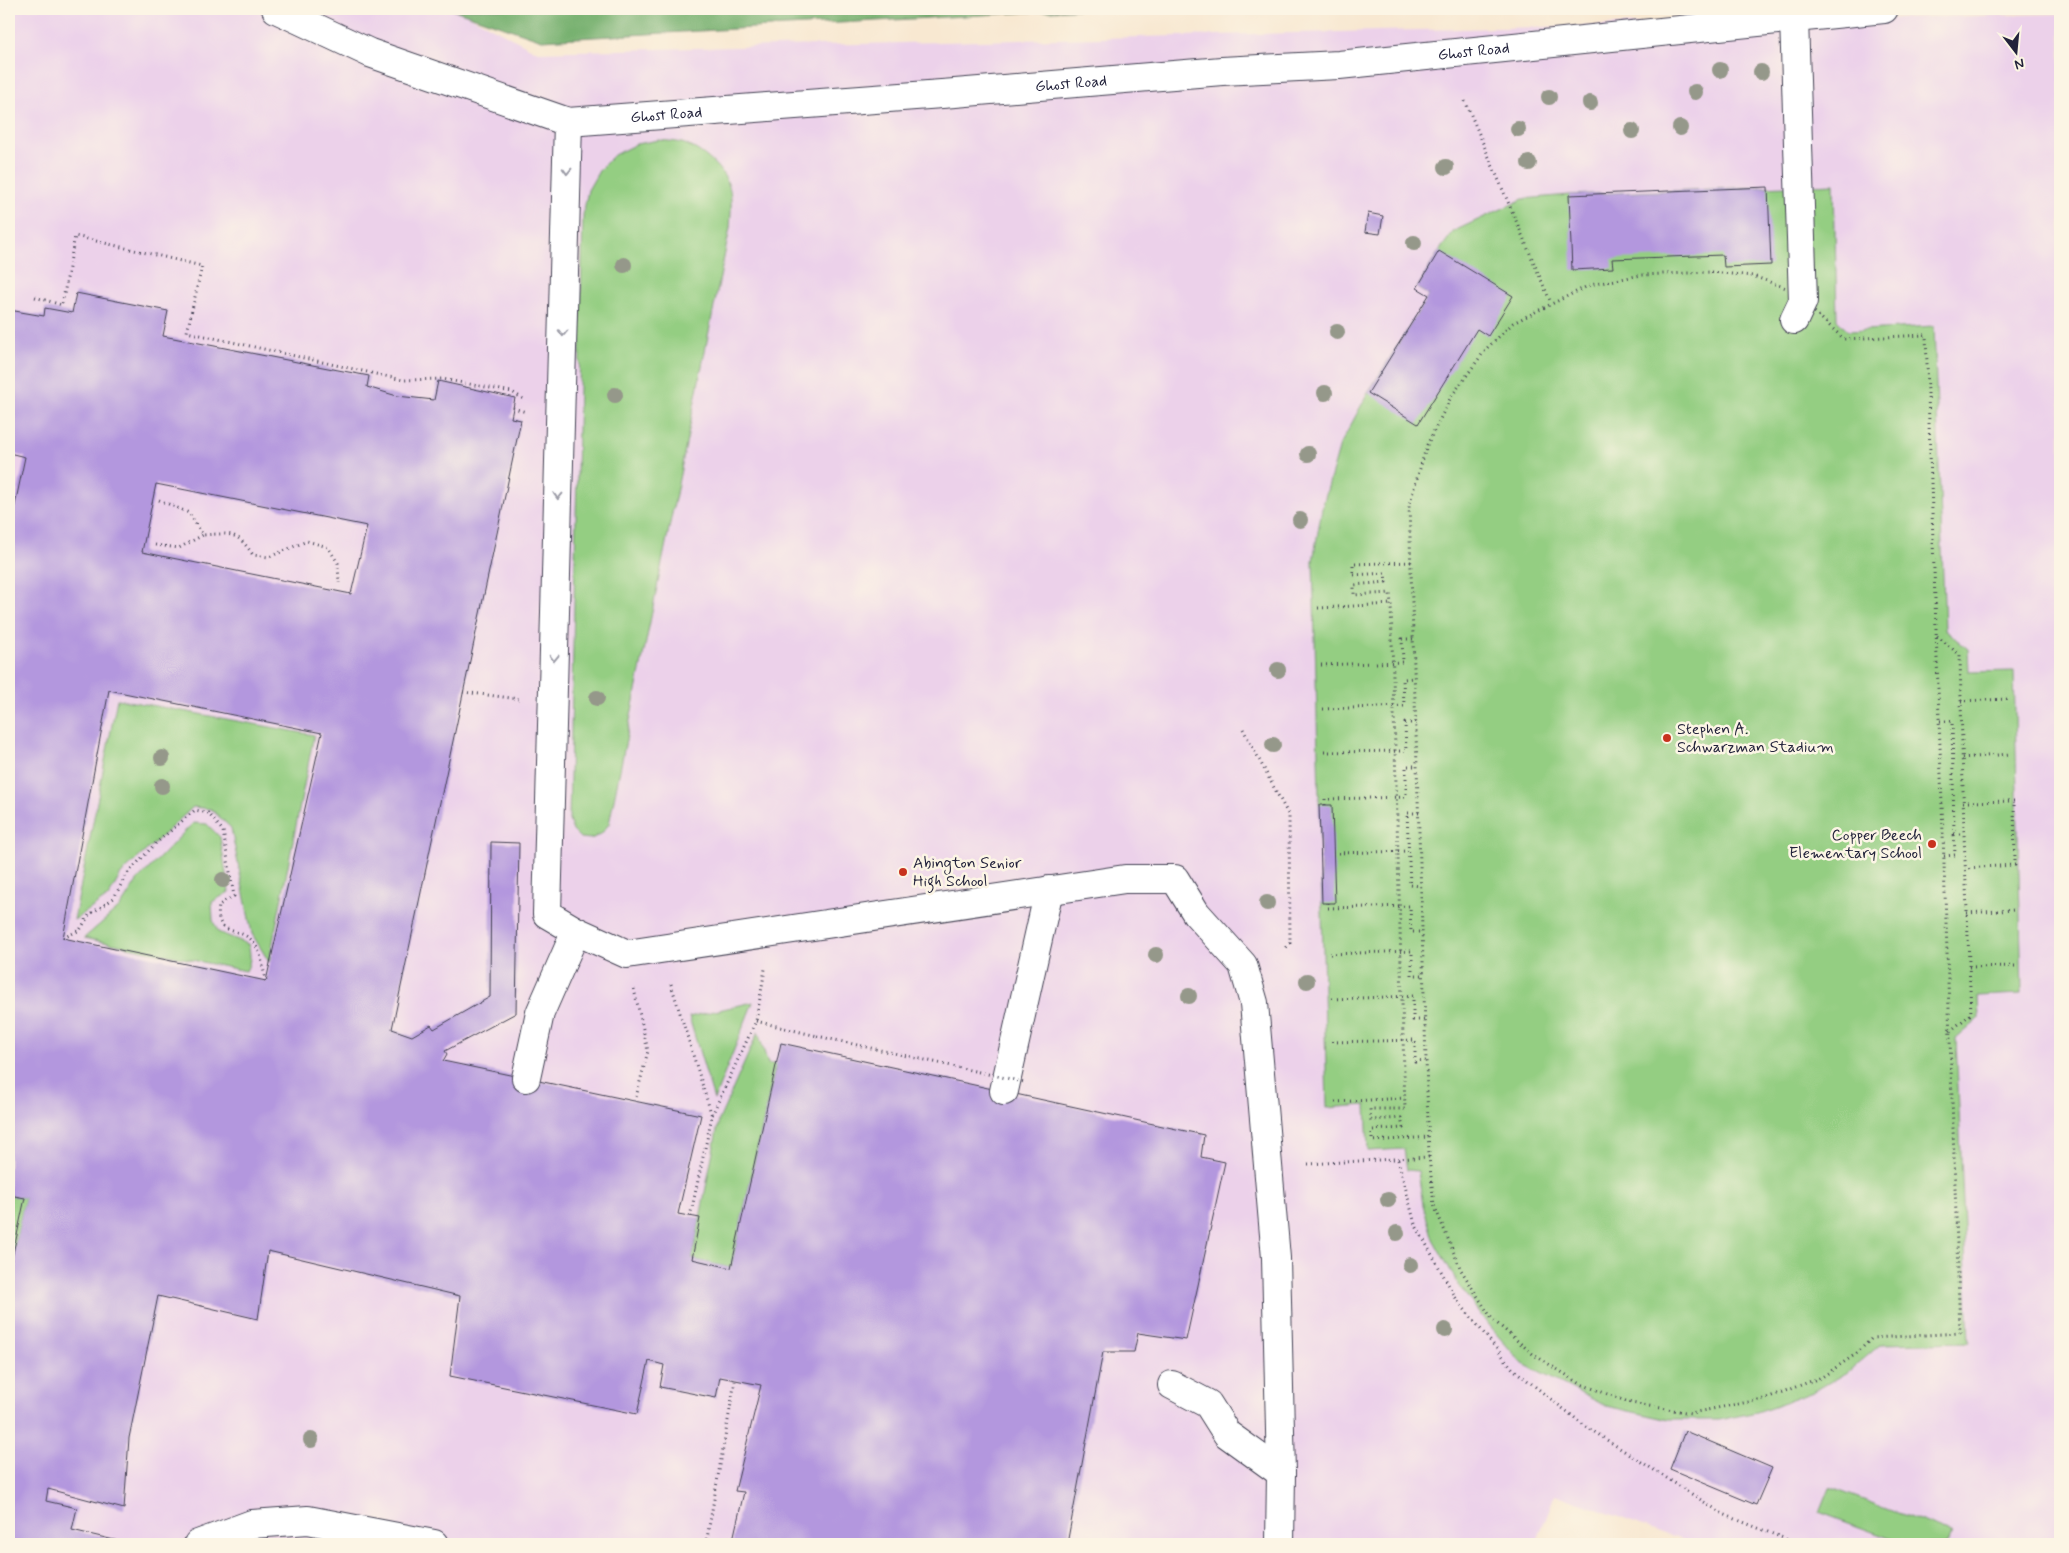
<svg xmlns="http://www.w3.org/2000/svg" width="2069" height="1553" font-family="Mynerve,sans-serif">
  <rect width="100%" height="100%" fill="#fcf5e5"/>
  <filter id="ink" filterUnits="userSpaceOnUse"><feTurbulence type="fractalNoise" baseFrequency=".02" numOctaves="2"/><feDisplacementMap in="SourceGraphic" scale="10" xChannelSelector="R" yChannelSelector="G"/><feConvolveMatrix kernelMatrix="1 2 1 2 8 2 1 2 1" color-interpolation-filters="sRGB"/></filter>
  <filter id="wash" filterUnits="userSpaceOnUse"><feTurbulence type="fractalNoise" baseFrequency=".0096" numOctaves="4" result="noise"/><feDisplacementMap in="SourceGraphic" scale="20" xChannelSelector="R" yChannelSelector="G"/><feGaussianBlur stdDeviation="1.12" result="paint"/><feColorMatrix in="noise" values="0 0 0 0 0 0 0 0 0 0 0 0 0 0 0 0 0 1.4 0 .05"/><feComposite in="paint" operator="in"/></filter>
  <g filter="url(#wash)">
    <rect width="100%" height="100%" fill="#f8e8d1"/>
    <polygon fill="#ecd1ea" points="9,9 457,9 538,52 2060,14 2060,1544 1693,1544 1555,1494 1536,1544 9,1544"/>
    <g fill="#94ce82" stroke="#5b785e">
      <path d="M659,140C666,141 674,141 682,143C701,149 726,170 730,190C732,203 731,215 730,228L609,824L601,834L591,839L580,838L573,831L569,820L583,215L588,190L600,169L614,155L636,144Z"/>
      <polygon points="1834,184 1837,320 1848,331 1934,326 1945,630 1968,649 1969,672 2014,671 2022,994 1978,996 1979,1019 1956,1039 1969,1342 1881,1344 1852,1369 1813,1392 1757,1412 1719,1420 1670,1420 1606,1406 1523,1364 1489,1326 1460,1287 1433,1239 1423,1205 1418,1171 1407,1170 1404,1149 1368,1151 1366,1105 1327,1108 1313,561 1322,508 1340,445 1368,393 1429,295 1417,288 1439,251 1454,231 1523,199 1569,195"/>
      <polygon points="117,699 314,735 269,962 252,934 231,828 211,809 193,807 121,874 109,896 74,920"/>
      <path d="M193,823L207,824L220,837L229,892L212,902L213,920L218,932L248,944C251,954 251,962 246,971L84,938L121,906L137,881Z"/>
      <polygon points="753,1002 714,1100 689,1017"/>
      <polygon points="758,1032 768,1064 776,1064 731,1268 692,1259 719,1120"/>
      <polygon points="9,1195 25,1198 9,1272"/>
      <polygon points="1829,1487 1951,1533 1947,1544 1905,1544 1819,1512"/>
    </g>
    <polygon fill="#77b170" stroke="#4c6a56" points="451,9 1087,9 542,40"/>
    <g id="blocks">
      <g fill="#b397de" fill-rule="evenodd">
        <polygon points="1768,187 1771,265 1724,267 1723,255 1612,259 1613,268 1572,270 1569,195"/>
        <polygon points="1368,213 1383,216 1380,234 1365,232"/>
        <polygon points="1439,251 1513,296 1488,336 1477,329 1418,424 1368,393 1429,295 1417,288"/>
        <path d="M76,293L168,311L163,336L369,376L367,387L397,396L434,400L438,381L515,398L511,418L521,420L392,1029L412,1036L431,1025L434,1029L490,997L491,842L519,843L516,1013L445,1051L447,1054L443,1061L701,1115L678,1214L700,1218L692,1259L731,1268L781,1043L1204,1135L1201,1157L1225,1162L1186,1340L1138,1333L1134,1352H1103L1067,1544H732L744,1492L735,1491L761,1385L720,1377L716,1398L660,1387L664,1365L649,1361L637,1414L450,1376L460,1296L268,1251L258,1319L158,1296L129,1438L124,1509L48,1489L46,1501L77,1508L72,1530L131,1544H9V1272L25,1198L9,1195V528L10,529L25,457L9,453V310L44,316L45,308L72,313ZM156,484L367,526L351,594L142,552ZM109,690L322,733L266,981L63,938Z"/>
        <polygon points="1319,805 1332,805 1335,903 1322,903"/>
        <polygon points="1685,1431 1772,1468 1756,1505 1670,1469"/>
      </g>
    </g>
  </g>
  <g filter="url(#ink)">
    <use href="#blocks" fill-opacity="0" stroke="#424052" stroke-width="1"/>
    <g fill="none" stroke-linecap="round" stroke-linejoin="round">
      <g stroke="#424052" stroke-width="30">
        <g id="minor">
          <path id="s1" d="M276,9L370,53L568,122L955,93L1222,71L1339,65L1884,9"/>
          <polyline points="568,122 547,914 576,931 627,954 1125,879 1175,879 1196,913 1243,965 1254,1003 1276,1258 1281,1473 1280,1544"/>
          <polyline points="1794,320 1803,301 1794,18"/>
          <polyline points="526,1078 540,1013 576,931"/>
          <polyline points="1004,1091 1049,890"/>
          <polyline points="1172,1385 1208,1404 1227,1434 1281,1473"/>
          <polyline points="198,1544 252,1524 308,1520 434,1544"/>
        </g>
      </g>
      <g stroke="#424052" stroke-width="3" stroke-dasharray="1 4" stroke-linecap="butt">
        <polyline points="1465,101 1551,303"/>
        <polygon points="1711,272 1753,276 1789,289 1844,339 1926,335 1960,1333 1872,1338 1856,1354 1822,1377 1764,1399 1691,1413 1631,1403 1581,1384 1534,1355 1492,1319 1461,1270 1434,1205 1429,1157 1409,505 1427,445 1451,397 1486,349 1513,323 1590,285 1641,275"/>
        <polyline points="35,297 62,305 75,236 202,266 187,332 403,380 442,379 512,392 525,400"/>
        <polyline points="513,408 526,412"/>
        <path d="M159,500L189,513L203,535C230,533 237,531 253,555L269,557L307,541L328,547L338,563L339,583"/>
        <polyline points="155,545 179,548 203,535"/>
        <polyline points="1411,562 1353,564 1353,575 1385,573 1386,582 1354,585 1354,595 1390,593 1391,604 1405,1109 1370,1109 1371,1120 1401,1118 1403,1128 1372,1130 1372,1141 1429,1137"/>
        <polyline points="1318,608 1391,604"/>
        <polyline points="1937,636 1960,655 1964,834 1971,1014 1949,1032"/>
        <polyline points="1321,665 1403,662 1402,639 1413,639"/>
        <polyline points="463,692 519,699"/>
        <polyline points="1961,701 2009,699"/>
        <polyline points="1323,709 1404,706 1403,679 1414,678"/>
        <polyline points="1940,721 1952,721 1954,834 1964,834"/>
        <polyline points="1243,729 1289,816 1290,943 1284,950"/>
        <polyline points="1324,752 1406,751 1405,723 1416,723"/>
        <polyline points="1962,758 2010,754"/>
        <polyline points="1963,802 2014,801 2015,865 1965,868"/>
        <polyline points="1325,805 1325,799 1406,797 1406,766 1417,766"/>
        <polyline points="1419,813 1407,813 1410,885 1421,886"/>
        <polyline points="1338,853 1408,851"/>
        <polyline points="1944,856 1955,855 1954,834"/>
        <polyline points="1328,903 1328,908 1410,906 1411,932 1422,932"/>
        <polyline points="1967,913 2014,910"/>
        <path d="M63,938L80,930L89,915L114,898L126,875L155,844L195,810L208,813L223,831L234,896L219,905C214,941 243,923 256,946C262,955 263,970 266,981"/>
        <polyline points="1330,954 1412,951 1412,975 1424,975"/>
        <polyline points="1969,967 2016,966"/>
        <polyline points="671,984 712,1116 690,1217"/>
        <polyline points="634,989 648,1051 635,1101"/>
        <polyline points="1332,999 1413,996 1413,1020 1425,1020"/>
        <polyline points="756,1021 817,1036"/>
        <polyline points="1332,1042 1415,1040 1415,1062 1426,1061"/>
        <polyline points="1335,1102 1405,1098"/>
        <polyline points="712,1115 756,1021 765,969"/>
        <polyline points="1398,1160 1415,1224 1457,1300 1513,1369 1585,1426 1723,1514 1798,1544"/>
        <polyline points="1308,1164 1429,1157"/>
        <polyline points="706,1544 735,1381"/>
      </g>
      <use href="#minor" stroke="#fff" stroke-width="28"/>
      <polyline stroke="#424052" stroke-width="3" stroke-dasharray="1 4" stroke-linecap="butt" points="817,1036 1024,1082"/>
    </g>
    <g fill="#95988a">
      <circle cx="1720" cy="70" r="8"/>
      <circle cx="1761" cy="72" r="8"/>
      <circle cx="1695" cy="92" r="8"/>
      <circle cx="1549" cy="97" r="8"/>
      <circle cx="1590" cy="103" r="8"/>
      <circle cx="1680" cy="128" r="8"/>
      <circle cx="1518" cy="129" r="8"/>
      <circle cx="1632" cy="131" r="8"/>
      <circle cx="1529" cy="163" r="8"/>
      <circle cx="1446" cy="167" r="8"/>
      <circle cx="1414" cy="243" r="8"/>
      <circle cx="624" cy="265" r="8"/>
      <circle cx="1337" cy="332" r="8"/>
      <circle cx="1325" cy="393" r="8"/>
      <circle cx="615" cy="395" r="8"/>
      <circle cx="1308" cy="454" r="8"/>
      <circle cx="1300" cy="520" r="8"/>
      <circle cx="1278" cy="670" r="8"/>
      <circle cx="597" cy="698" r="8"/>
      <circle cx="1273" cy="745" r="8"/>
      <circle cx="162" cy="758" r="8"/>
      <circle cx="162" cy="786" r="8"/>
      <circle cx="223" cy="880" r="8"/>
      <circle cx="1267" cy="903" r="8"/>
      <circle cx="1156" cy="955" r="8"/>
      <circle cx="1307" cy="981" r="8"/>
      <circle cx="1189" cy="996" r="8"/>
      <circle cx="1388" cy="1200" r="8"/>
      <circle cx="1397" cy="1233" r="8"/>
      <circle cx="1410" cy="1265" r="8"/>
      <circle cx="1445" cy="1330" r="8"/>
      <circle cx="311" cy="1440" r="8"/>
    </g>
    <defs><path id="oneway-chevron" d="M-2-3.5L2.5 0L-2 3.5" fill="none" stroke-width="1.6" stroke-linecap="round" stroke-linejoin="round" transform="scale(1.25)"/></defs>
    <g stroke="#9c9ca7">
      <use href="#oneway-chevron" transform="translate(567 171) rotate(92)"/>
      <use href="#oneway-chevron" transform="translate(563 333) rotate(92)"/>
      <use href="#oneway-chevron" transform="translate(558 496) rotate(92)"/>
      <use href="#oneway-chevron" transform="translate(554 658) rotate(92)"/>
    </g>
  </g>
  <g fill="#c8321e" stroke="#fcf5e5" stroke-width="2">
    <circle cx="1667" cy="738" r="5"/>
    <circle cx="1932" cy="844" r="5"/>
    <circle cx="903" cy="872" r="5"/>
  </g>
  <g text-anchor="middle" dominant-baseline="central" stroke-width="5" stroke-linejoin="round" paint-order="stroke">
    <g font-size="16" fill="#22223b" stroke="#fcf5e5">
      <text stroke="none"><textPath href="#s1" startOffset="1222">Ghost Road</textPath></text>
      <text stroke="none"><textPath href="#s1" startOffset="818">Ghost Road</textPath></text>
      <text stroke="none"><textPath href="#s1" startOffset="412">Ghost Road</textPath></text>
    </g>
    <g font-size="16" fill="#22223b" stroke="#fcf5e5" text-anchor="start">
      <text x="1677" y="729">Stephen A.<tspan x="1677" dy="18">Schwarzman Stadium</tspan></text>
      <text x="1922" y="835" text-anchor="end">Copper Beech<tspan x="1922" dy="18">Elementary School</tspan></text>
      <text x="913" y="863">Abington Senior<tspan x="913" dy="18">High School</tspan></text>
    </g>
  </g>
  <rect width="2069" height="1553" fill="none" stroke="#fcf5e5" stroke-width="30"/>
  <g transform="translate(2016 52) rotate(164)" stroke="#fcf5e5" stroke-width="4" paint-order="stroke">
  <path d="M0-4L9 19L0 12L-9 19Z" fill="#22223b"/>
  <text y="-8" font-size="14" font-weight="bold" text-anchor="middle" fill="#22223b">N</text>
  </g>
</svg>
